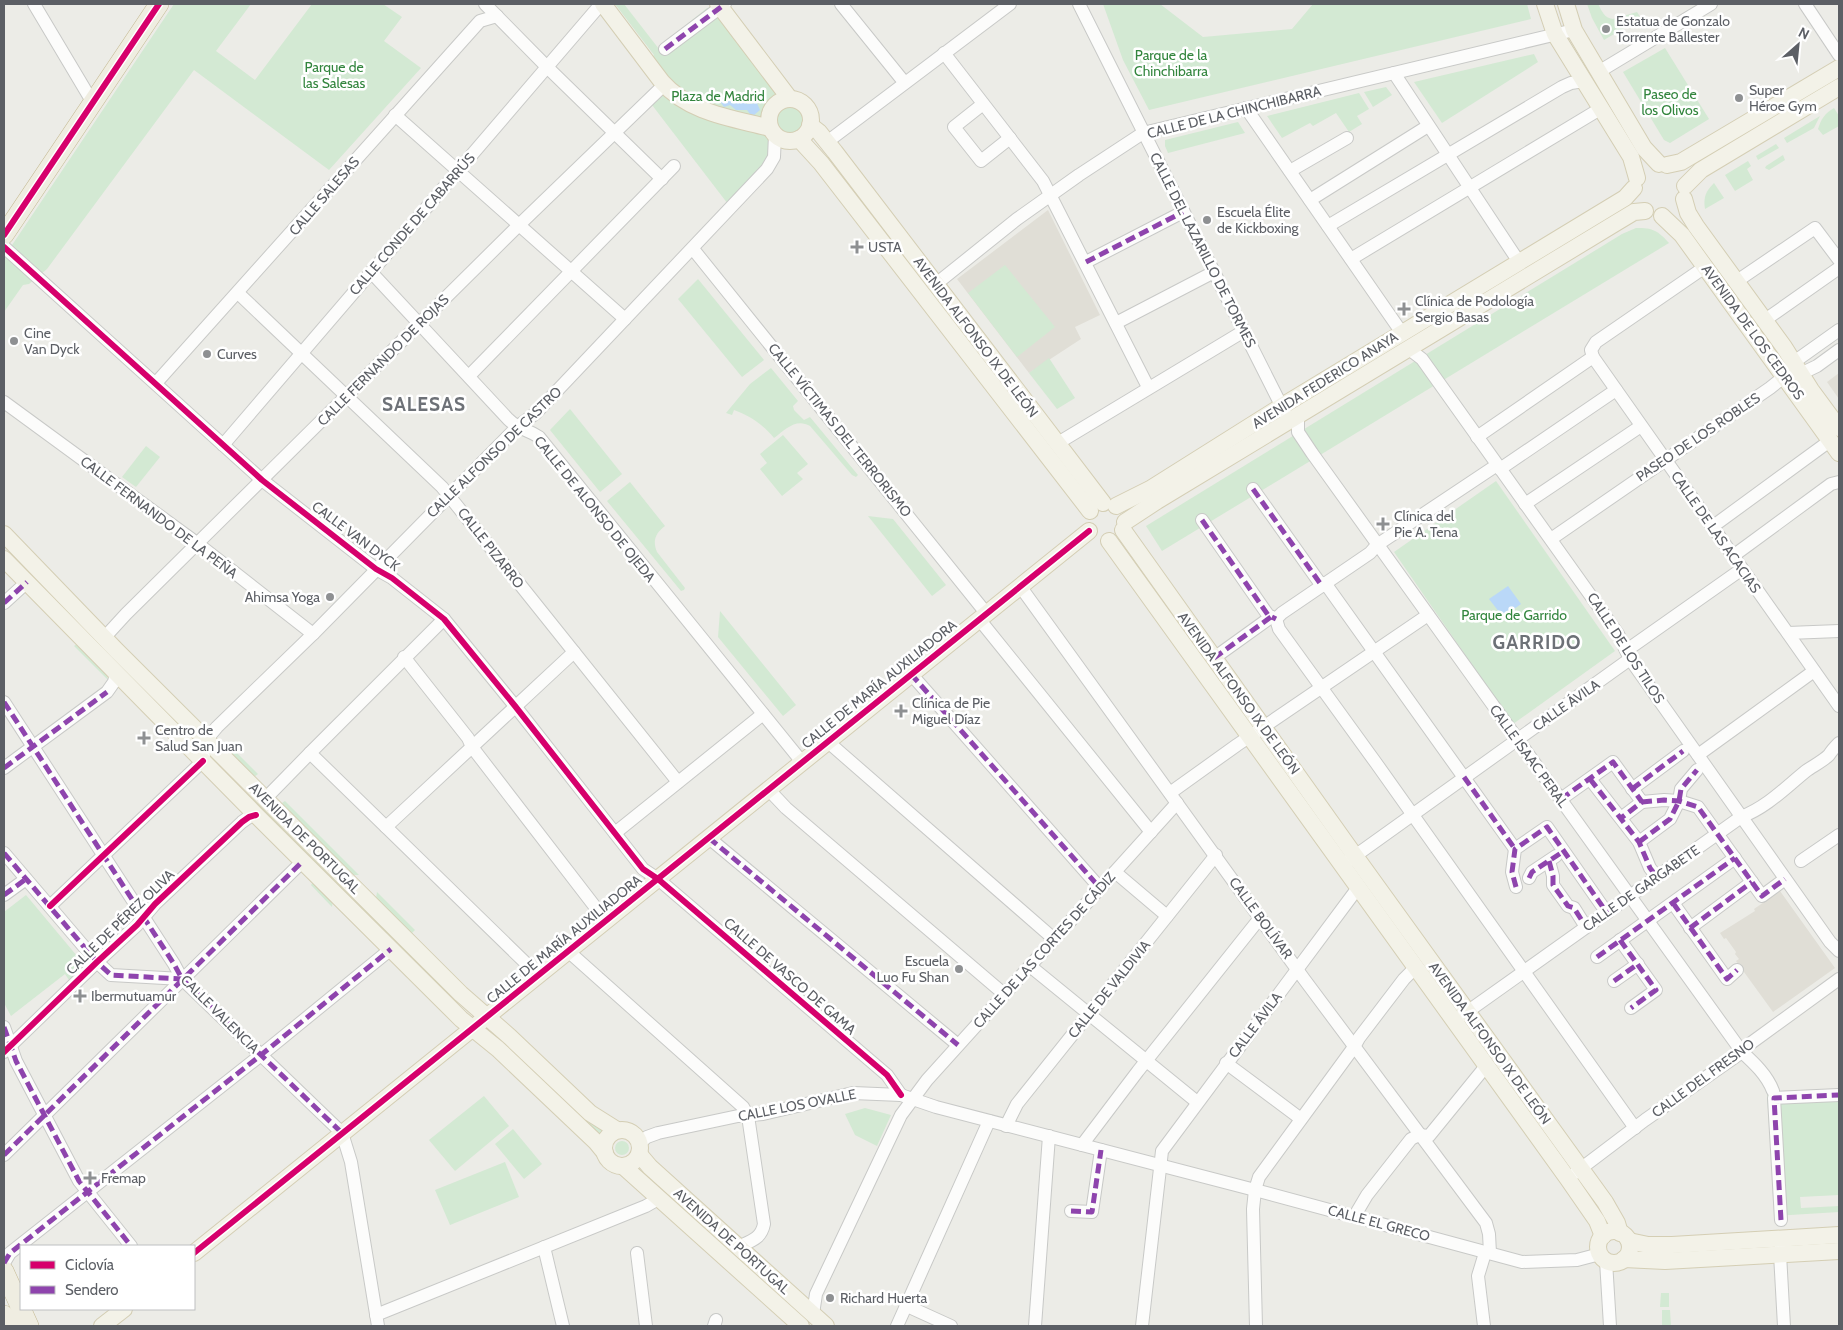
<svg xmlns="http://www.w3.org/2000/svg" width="1843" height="1330" font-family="Cabin,sans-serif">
  <rect width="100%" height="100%" fill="#ecece7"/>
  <g fill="#e0ded6">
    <polygon points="1048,210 1100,315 1075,327 1081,339 1029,373 957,279"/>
    <polygon points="1839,373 1839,399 1827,382"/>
    <polygon points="1780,891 1835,968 1773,1012 1736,961 1739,959 1735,954 1736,952 1726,938 1724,939 1720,933 1755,911 1754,909"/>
  </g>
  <g fill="#d3e9d3">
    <polygon points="174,4 251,4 216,51 255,80 312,4 383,4 402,17 384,41 421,68 329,170 194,70 47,269 29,284 23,285 4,312 4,257"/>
    <path d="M615,4H624L659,49L671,37L707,8L721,7L783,100C761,112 771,137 774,157L731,208L652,105L664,85L647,63L654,55Z"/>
    <polygon points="1103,4 1160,4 1203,37 1292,29 1313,4 1527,4 1531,19 1149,110 1123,60"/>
    <path d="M1587,4H1598C1602,11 1604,18 1613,19L1637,12L1641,18L1604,40L1592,18Z"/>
    <polygon points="1665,48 1709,119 1670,143 1664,140 1623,72"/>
    <polygon points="1534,54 1538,62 1442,123 1414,82"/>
    <polygon points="1386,87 1392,95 1373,107 1364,92"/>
    <polygon points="1359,93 1369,109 1357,116 1362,124 1349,132 1336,113 1313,126 1310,123 1282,138 1267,116"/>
    <circle cx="790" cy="120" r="14"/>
    <path d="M1834,108L1839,116V126L1823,135L1818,129C1821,119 1825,113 1834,108Z"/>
    <polygon points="1820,116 1814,128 1787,143 1784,138"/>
    <polygon points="1238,122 1245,133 1168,153 1165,146 1165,140"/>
    <polygon points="1776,144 1779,148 1758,160 1756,156"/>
    <polygon points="1783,155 1785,160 1769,170 1765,168 1766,166"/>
    <polygon points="1748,161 1751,166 1747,169 1753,180 1735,191 1725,175"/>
    <path d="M1714,183L1724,198L1705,209C1703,197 1706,191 1714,183Z"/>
    <path d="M1636,228C1653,228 1657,230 1669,243L1162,551L1146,526L1622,234Z"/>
    <polygon points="1005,265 1055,327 1017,357 968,293"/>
    <polygon points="698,279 764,360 742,377 678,299"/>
    <polygon points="1049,358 1075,398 1057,409 1029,373"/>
    <path d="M771,368L798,401L793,406L794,410L804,420L810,417L858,475L856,477L852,475L810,426C796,418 786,429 774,438C763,425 751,416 734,410L732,415L726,413L750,384Z"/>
    <polygon points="570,409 622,474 600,492 550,430"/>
    <polygon points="783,435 808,464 797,473 803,479 782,496 760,469 767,463 760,454"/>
    <polygon points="146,446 160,457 136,487 122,477"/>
    <polygon points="1496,481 1615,651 1513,724 1394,552"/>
    <path d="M630,482L665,526C656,533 652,540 657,552L685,588L684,590L681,591L607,501Z"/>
    <polygon points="868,516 893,519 946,585 932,596"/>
    <polygon points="720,611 796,705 783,716 718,637"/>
    <polygon points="77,644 106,672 108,680 74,646"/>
    <polygon points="233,749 258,774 254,777 230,753"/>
    <polygon points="252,795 452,994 449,997 249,798"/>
    <polygon points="285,801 359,875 353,875 285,807 282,803"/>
    <polygon points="314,881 333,899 332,907 311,885"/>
    <polygon points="377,892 415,930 412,933 376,898"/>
    <path d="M26,895L77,956C81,965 76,973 69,980L65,974L11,1016L4,1003V912Z"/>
    <polygon points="510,1046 549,1085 602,1130 600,1135 508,1048"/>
    <polygon points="1839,1090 1839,1195 1800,1197 1801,1208 1839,1206 1839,1212 1775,1216 1767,1095"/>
    <polygon points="484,1096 509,1126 455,1171 429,1140"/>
    <polygon points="865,1108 891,1115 877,1146 855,1135 845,1114"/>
    <polygon points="513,1129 542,1164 524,1179 495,1144"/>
    <circle cx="622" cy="1148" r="7"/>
    <polygon points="505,1162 519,1197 450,1225 435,1190"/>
    <polygon points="1661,1293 1669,1293 1669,1307 1660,1307"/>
    <polygon points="1662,1310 1670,1310 1671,1326 1662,1326"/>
  </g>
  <g fill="#bad8f8">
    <polygon points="724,95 730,96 734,100 742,99 747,104 757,103 760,110 754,115 750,114 747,110 736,110 730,105 724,107 719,100"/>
    <polygon points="1508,586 1521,604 1503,617 1489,599"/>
  </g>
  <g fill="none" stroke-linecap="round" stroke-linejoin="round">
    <g stroke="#c8c9c7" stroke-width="14">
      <g id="minor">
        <polyline points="34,4 93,103"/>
        <polyline points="485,4 547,67 662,179"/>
        <polyline points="841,4 904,82"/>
        <polyline points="1079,4 1286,415"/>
        <polyline points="1805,4 1839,55"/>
        <polyline points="665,49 725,4"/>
        <polyline points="944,53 1043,181 1148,387"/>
        <polyline points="1600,71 1711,4"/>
        <polyline points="1394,73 1519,262"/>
        <polyline points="983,104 954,127 981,161 1010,138"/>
        <polyline points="1246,108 1402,333"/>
        <polyline points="395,115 625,319"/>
        <polyline points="827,142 1010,4"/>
        <polyline points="1290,171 1347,138"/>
        <polyline points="1310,200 1428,126"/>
        <polyline points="1328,226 1562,87 1571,83 1584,81"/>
        <polyline points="4,247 262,480 376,569 392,578 444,619 515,706 643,869 658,879 887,1075 901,1095"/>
        <polyline points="693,249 986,613"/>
        <polyline points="1351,259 1600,109"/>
        <polyline points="1086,262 1183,212"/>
        <polyline points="1705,267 1596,342 1591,350 1593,357 1839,706"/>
        <path d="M371,272L508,419C519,430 527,429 539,437L802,762"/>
        <polyline points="1737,281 1815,228 1839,260"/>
        <polyline points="936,284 1017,219 1079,175 1143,133 1574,30"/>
        <polyline points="238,293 442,487 678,782"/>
        <polyline points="1765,320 1839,268"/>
        <polyline points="1116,323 1214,272"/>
        <polyline points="1409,349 1422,359 1618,634 1630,659 1830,942 1839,951"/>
        <polyline points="469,376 674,166"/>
        <polyline points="1794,377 1817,366 1839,350"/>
        <polyline points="156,383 480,21 497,16"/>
        <polyline points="4,402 198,544 313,634"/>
        <path d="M1298,415V432L1312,453L1742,1052C1754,1063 1767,1075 1773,1091"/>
        <polyline points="1477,437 1593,357"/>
        <polyline points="1058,443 1244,331"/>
        <polyline points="223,445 601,4"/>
        <polyline points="1500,469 1616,390"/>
        <polyline points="1253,489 1322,586"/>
        <polyline points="1525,504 1641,426"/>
        <polyline points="1202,520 1268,615 1276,619 1279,629 1376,763 1635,1128"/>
        <polyline points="1712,527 1831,440"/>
        <polyline points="1551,539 1770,388 1785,376 1794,362 1839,330"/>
        <polyline points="1733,556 1831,484 1839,482"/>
        <polyline points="1325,583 1515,849"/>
        <polyline points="1020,586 1304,979 1486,1223 1489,1234 1490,1253"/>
        <polyline points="4,603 27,582"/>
        <polyline points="979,619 1151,832"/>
        <polyline points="1276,619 1282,613 1370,553 1377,545 1497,465"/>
        <polyline points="1788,633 1839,631"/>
        <polyline points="104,638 126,614 519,225 664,85"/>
        <polyline points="1627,650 1742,569"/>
        <polyline points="404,657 468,738 472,747 606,921"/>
        <polyline points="1214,658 1271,617"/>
        <polyline points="911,674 1100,888"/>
        <polyline points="4,702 174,964 182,979 342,1133 351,1162 378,1326"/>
        <polyline points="827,741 1054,939"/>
        <polyline points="310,753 538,975"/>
        <polyline points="1698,755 1814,671"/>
        <polyline points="4,768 107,692 114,682 116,673"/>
        <polyline points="1590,779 1639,842 1650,868 1657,877"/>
        <polyline points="768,789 786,808 1004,994"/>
        <polyline points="1632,789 1683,751"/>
        <polyline points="1170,793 1237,745 1428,615"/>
        <polyline points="266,798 310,753 444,619"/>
        <polyline points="1561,799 1613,762 1642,802 1621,818"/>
        <polyline points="1642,802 1664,800 1679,801 1698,807 1762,896 1785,879"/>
        <polyline points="386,827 574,652"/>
        <polyline points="615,833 763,714"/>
        <polyline points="709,838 958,1045"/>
        <polyline points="1639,842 1670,819 1679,801 1681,789 1697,770"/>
        <polyline points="4,853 97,962 111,975 182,979"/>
        <polyline points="1348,861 1630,659"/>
        <polyline points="1549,861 1553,876 1553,885 1568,906 1574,908 1586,927"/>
        <polyline points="1801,861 1839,835"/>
        <polyline points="1115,872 1167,916"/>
        <polyline points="1529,878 1532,872 1556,856"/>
        <polyline points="1516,887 1512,872 1515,849 1547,827 1607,913"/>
        <polyline points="4,895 26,879"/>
        <polyline points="1673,903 1727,979 1737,970"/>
        <polyline points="50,906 203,761 206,740 217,727 313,634 517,427 536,413 767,169 774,157 775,135"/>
        <polyline points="1690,928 1752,882"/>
        <polyline points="1620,940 1656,990 1631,1008"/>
        <path d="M568,951L743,1107L748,1116L764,1224C761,1239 751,1241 738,1247"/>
        <polyline points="1597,957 1735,858"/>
        <polyline points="1030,966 1197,1102"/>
        <polyline points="1614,981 1638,964"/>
        <path d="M1460,1017L1741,817C1767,807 1785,788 1806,771C1813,766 1823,761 1829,755C1832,750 1835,747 1839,743"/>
        <polyline points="4,1027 16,1061 79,1181 131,1246"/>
        <polyline points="4,1052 97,962 137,925 155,904 242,822 249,817 256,815"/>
        <polyline points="1226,1063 1301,1119"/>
        <polyline points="1006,1126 1017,1104 1216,855"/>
        <polyline points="640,1143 647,1137 658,1133 738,1116 763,1114 853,1093 901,1095 936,1107 1255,1190 1522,1262 1577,1260 1600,1254"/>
        <polyline points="1082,1145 1138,1071 1260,918"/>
        <polyline points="4,1155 303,861"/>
        <polyline points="1575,1173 1645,1120 1742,1052 1751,1043 1839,979"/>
        <polyline points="1071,1211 1092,1212 1101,1150"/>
        <polyline points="1354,1217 1367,1195 1411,1139 1419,1135 1429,1136 1486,1066"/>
        <polyline points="1781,1220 1774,1098 1839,1095"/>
        <polyline points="1781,1245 1780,1254 1784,1326"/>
        <polyline points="544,1247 563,1326"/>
        <polyline points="637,1253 646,1326"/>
        <polyline points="1606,1261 1610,1326"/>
        <polyline points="4,1263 10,1253 261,1055 391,949"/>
        <polyline points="907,1306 951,1326"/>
        <polyline points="813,1314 816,1294 901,1115 927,1080 1177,803"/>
        <polyline points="376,1315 646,1206 660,1198"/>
        <polyline points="714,1326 716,1320"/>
        <polyline points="897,1326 989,1121"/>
        <polyline points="1035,1326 1049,1136"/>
        <polyline points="1142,1326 1162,1151 1357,889"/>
        <polyline points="1256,1326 1253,1209 1255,1190 1259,1177 1354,1047 1359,1038 1404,979 1415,968"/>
        <polyline points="1484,1326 1478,1276 1485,1253"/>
      </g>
    </g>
    <g stroke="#d4ceb4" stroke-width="18">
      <g id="major">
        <path d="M603,4L662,82C689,113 732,118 770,128"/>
        <polyline points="718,4 790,99"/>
        <polyline points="1545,4 1555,34 1631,157 1637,178"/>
        <polyline points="1566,4 1574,30 1644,148 1659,164"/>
        <circle cx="790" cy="120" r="21"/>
        <polyline points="810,125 819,132 835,152 1103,503"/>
        <polyline points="799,139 821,163 1090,511"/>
        <polyline points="1667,165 1681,162 1839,68"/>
        <polyline points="1685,186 1701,170 1839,87"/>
        <polyline points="1684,199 1688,213 1696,226 1784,347 1811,390 1839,428"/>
        <polyline points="1662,216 1682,235 1839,453"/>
        <polyline points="1116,506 1150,489 1282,406 1625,198 1634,188"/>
        <polyline points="1125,522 1157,501 1619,221 1634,212 1645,211"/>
        <polyline points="1123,530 1355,856 1605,1202 1617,1223 1620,1233"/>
        <polyline points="4,534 116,650 461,994 510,1037 590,1113 617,1130"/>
        <polyline points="1109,541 1568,1179 1597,1221 1603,1236"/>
        <polyline points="4,559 256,815 441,999 461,1019 498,1049 596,1142 605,1153"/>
        <circle cx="622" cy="1148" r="18"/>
        <polyline points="639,1154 650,1167 826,1326"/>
        <polyline points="623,1166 801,1326"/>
        <circle cx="1614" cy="1247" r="16"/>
        <polyline points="1629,1241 1648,1245 1672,1245 1839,1235"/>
        <polyline points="194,1253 1089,531"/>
        <polyline points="1624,1259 1665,1261 1839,1251"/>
        <polyline points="102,1326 124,1309"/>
      </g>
    </g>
    <g stroke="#c4b993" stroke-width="20">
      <g id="highway">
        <polyline points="4,235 159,4"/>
        <polyline points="4,1271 29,1326"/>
        <polyline points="4,1315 9,1326"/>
      </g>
    </g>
    <use href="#minor" stroke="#fcfcfb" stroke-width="12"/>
    <use href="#major" stroke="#f3f2e8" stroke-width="16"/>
    <use href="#highway" stroke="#efede1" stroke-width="19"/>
    <g stroke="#8e44ad" stroke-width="5" stroke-dasharray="10 5" stroke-linecap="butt">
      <polyline points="665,49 721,7"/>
      <polyline points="1086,262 1183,212"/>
      <polyline points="1253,489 1322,586"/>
      <polyline points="1202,520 1268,615 1276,619"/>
      <polyline points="4,603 27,582"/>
      <polyline points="1214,658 1271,617"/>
      <polyline points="911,674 1100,888"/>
      <polyline points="4,702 174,964 182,979 342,1133"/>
      <polyline points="4,768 107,692"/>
      <polyline points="1464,777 1515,849"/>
      <polyline points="1590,779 1639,842 1650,868 1657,877"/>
      <polyline points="1632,789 1683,751"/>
      <polyline points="1561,799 1613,762 1642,802 1621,818"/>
      <polyline points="1642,802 1664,800 1679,801 1698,807 1762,896 1785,879"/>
      <polyline points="709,838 958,1045"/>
      <polyline points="1639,842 1670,819 1679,801 1681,789 1697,770"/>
      <polyline points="4,853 97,962 111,975 182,979"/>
      <polyline points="1549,861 1553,876 1553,885 1568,906 1574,908 1586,927"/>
      <polyline points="1529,878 1532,872 1564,851"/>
      <polyline points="1516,887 1512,872 1515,849 1547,827 1607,913"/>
      <polyline points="4,895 26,879"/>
      <polyline points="1673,903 1727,979 1737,970"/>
      <polyline points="1690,928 1752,882"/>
      <polyline points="1620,940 1656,990 1631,1008"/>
      <polyline points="1597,957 1735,858"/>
      <polyline points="1614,981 1638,964"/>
      <polyline points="4,1027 16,1061 79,1181 131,1246"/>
      <polyline points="4,1155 303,861"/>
      <polyline points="1071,1211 1092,1212 1101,1150"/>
      <polyline points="1781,1220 1774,1098 1839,1095"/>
      <polyline points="4,1263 10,1253 261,1055 391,949"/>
    </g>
    <g stroke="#fff" stroke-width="9">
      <g id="cycleway">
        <polyline points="4,235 159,4"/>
        <polyline points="4,247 262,480 376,569 392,578 444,619 515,706 643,869 658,879 887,1075 901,1095"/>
        <polyline points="50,906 203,761"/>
        <polyline points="4,1052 97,962 137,925 155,904 242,822 249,817 256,815"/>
        <polyline points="194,1253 1089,531"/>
      </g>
    </g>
    <use href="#cycleway" stroke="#d6006c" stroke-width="6"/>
  </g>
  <g fill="#8e9092" stroke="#fff" stroke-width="2">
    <circle cx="1606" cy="29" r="5"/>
    <circle cx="1739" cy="98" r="5"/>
    <circle cx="1207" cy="220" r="5"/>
    <path d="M854.5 239.5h5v5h5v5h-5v5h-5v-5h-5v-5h5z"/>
    <path d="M1401.5 301.5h5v5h5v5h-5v5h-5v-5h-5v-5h5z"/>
    <circle cx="14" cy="341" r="5"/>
    <circle cx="207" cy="354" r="5"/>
    <path d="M1380.5 516.5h5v5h5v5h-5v5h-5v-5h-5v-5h5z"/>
    <circle cx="330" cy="597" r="5"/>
    <path d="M898.5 703.5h5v5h5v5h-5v5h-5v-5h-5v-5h5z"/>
    <path d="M141.5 730.5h5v5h5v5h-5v5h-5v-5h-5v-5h5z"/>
    <circle cx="959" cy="969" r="5"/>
    <path d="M77.5 988.5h5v5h5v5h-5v5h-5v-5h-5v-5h5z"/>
    <path d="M87.5 1170.5h5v5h5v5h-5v5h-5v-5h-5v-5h5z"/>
    <circle cx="830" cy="1298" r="5"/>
  </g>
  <g text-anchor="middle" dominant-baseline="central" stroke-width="5" stroke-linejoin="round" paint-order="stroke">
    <g font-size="14" fill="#5c5f65" stroke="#fff" text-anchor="start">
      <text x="1616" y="21">Estatua de Gonzalo<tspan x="1616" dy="16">Torrente Ballester</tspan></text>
      <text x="1749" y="90">Super<tspan x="1749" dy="16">Héroe Gym</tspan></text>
      <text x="1217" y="212">Escuela Élite<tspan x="1217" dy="16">de Kickboxing</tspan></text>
      <text x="868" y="247">USTA</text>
      <text x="1415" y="301">Clínica de Podología<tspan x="1415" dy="16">Sergio Basas</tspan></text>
      <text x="24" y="333">Cine<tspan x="24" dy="16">Van Dyck</tspan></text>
      <text x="217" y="354">Curves</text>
      <text x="1394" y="516">Clínica del<tspan x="1394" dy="16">Pie A. Tena</tspan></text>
      <text x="320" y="597" text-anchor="end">Ahimsa Yoga</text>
      <text x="912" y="703">Clínica de Pie<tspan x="912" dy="16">Miguel Díaz</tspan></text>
      <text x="155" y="730">Centro de<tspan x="155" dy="16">Salud San Juan</tspan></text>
      <text x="949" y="961" text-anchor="end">Escuela<tspan x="949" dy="16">Luo Fu Shan</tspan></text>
      <text x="91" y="996">Ibermutuamur</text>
      <text x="101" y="1178">Fremap</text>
      <text x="840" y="1298">Richard Huerta</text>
    </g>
    <g font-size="14" fill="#32853d" stroke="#fff">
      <text x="1171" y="55">Parque de la<tspan x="1171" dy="16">Chinchibarra</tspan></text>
      <text x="334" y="67">Parque de<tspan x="334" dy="16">las Salesas</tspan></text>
      <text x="1670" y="94">Paseo de<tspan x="1670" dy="16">los Olivos</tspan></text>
      <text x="718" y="96">Plaza de Madrid</text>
      <text x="1514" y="615">Parque de Garrido</text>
    </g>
    <g font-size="14" fill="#5c5f65" stroke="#fff">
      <text transform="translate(1234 112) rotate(-14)">CALLE DE LA CHINCHIBARRA</text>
      <text transform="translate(324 196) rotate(-49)">CALLE SALESAS</text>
      <text transform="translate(412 224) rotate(-49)">CALLE CONDE DE CABARRÚS</text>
      <text transform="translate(1203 250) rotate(63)">CALLE DEL LAZARILLO DE TORMES</text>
      <text transform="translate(1753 332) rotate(54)">AVENIDA DE LOS CEDROS</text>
      <text transform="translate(976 337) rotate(53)">AVENIDA ALFONSO IX DE LEÓN</text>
      <text transform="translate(383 360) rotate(-45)">CALLE FERNANDO DE ROJAS</text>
      <text transform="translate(1325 380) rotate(-32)">AVENIDA FEDERICO ANAYA</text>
      <text transform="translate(840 430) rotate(51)">CALLE VÍCTIMAS DEL TERRORISMO</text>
      <text transform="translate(1698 437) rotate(-34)">PASEO DE LOS ROBLES</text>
      <text transform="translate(494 452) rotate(-44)">CALLE ALFONSO DE CASTRO</text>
      <text transform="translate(595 509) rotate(51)">CALLE DE ALONSO DE OJEDA</text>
      <text transform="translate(159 517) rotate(37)">CALLE FERNANDO DE LA PEÑA</text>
      <text transform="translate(1716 532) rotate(55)">CALLE DE LAS ACACIAS</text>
      <text transform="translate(356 536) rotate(37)">CALLE VAN DYCK</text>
      <text transform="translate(491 548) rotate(52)">CALLE PIZARRO</text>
      <text transform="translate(1626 648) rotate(57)">CALLE DE LOS TILOS</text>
      <text transform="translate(879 684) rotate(-39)">CALLE DE MARÍA AUXILIADORA</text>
      <text transform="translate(1239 693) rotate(54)">AVENIDA ALFONSO IX DE LEÓN</text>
      <text transform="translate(1566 705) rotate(-35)">CALLE ÁVILA</text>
      <text transform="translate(1529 756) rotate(54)">CALLE ISAAC PERAL</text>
      <text transform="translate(305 838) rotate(45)">AVENIDA DE PORTUGAL</text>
      <text transform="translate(1641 888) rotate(-35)">CALLE DE GARGABETE</text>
      <text transform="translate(1261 918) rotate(54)">CALLE BOLÍVAR</text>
      <text transform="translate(120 922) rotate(-44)">CALLE DE PÉREZ OLIVA</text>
      <text transform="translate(564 939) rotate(-39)">CALLE DE MARÍA AUXILIADORA</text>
      <text transform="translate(1044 950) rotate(-48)">CALLE DE LAS CORTES DE CÁDIZ</text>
      <text transform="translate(790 976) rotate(41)">CALLE DE VASCO DE GAMA</text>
      <text transform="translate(1109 989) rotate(-51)">CALLE DE VALDIVIA</text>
      <text transform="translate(220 1014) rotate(45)">CALLE VALENCIA</text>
      <text transform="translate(1255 1025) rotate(-53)">CALLE ÁVILA</text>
      <text transform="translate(1490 1043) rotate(54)">AVENIDA ALFONSO IX DE LEÓN</text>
      <text transform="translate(1703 1078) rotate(-36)">CALLE DEL FRESNO</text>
      <text transform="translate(797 1105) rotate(-11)">CALLE LOS OVALLE</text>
      <text transform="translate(1379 1223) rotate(15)">CALLE EL GRECO</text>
      <text transform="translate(732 1241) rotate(42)">AVENIDA DE PORTUGAL</text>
    </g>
    <g font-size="19" font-weight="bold" letter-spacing="1" fill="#6d7177" stroke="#fff">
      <text x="424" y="404">SALESAS</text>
      <text x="1537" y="642">GARRIDO</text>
    </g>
  </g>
  <rect width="1843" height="1330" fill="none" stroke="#5c5f65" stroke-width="10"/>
  <rect x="20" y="1245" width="175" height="65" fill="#ffffff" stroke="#bebfc1"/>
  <rect x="30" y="1261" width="25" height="8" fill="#d6006c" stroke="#bebfc1"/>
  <text x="65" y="1270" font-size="15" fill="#5c5f65">Ciclovía</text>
  <rect x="30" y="1286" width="25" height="8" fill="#8e44ad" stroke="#bebfc1"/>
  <text x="65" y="1295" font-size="15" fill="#5c5f65">Sendero</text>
  <g transform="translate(1798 45) rotate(27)" stroke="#ffffff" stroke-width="4" paint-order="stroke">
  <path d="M0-4L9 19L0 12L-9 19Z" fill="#5c5f65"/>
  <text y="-8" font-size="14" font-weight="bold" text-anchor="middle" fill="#5c5f65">N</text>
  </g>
</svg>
